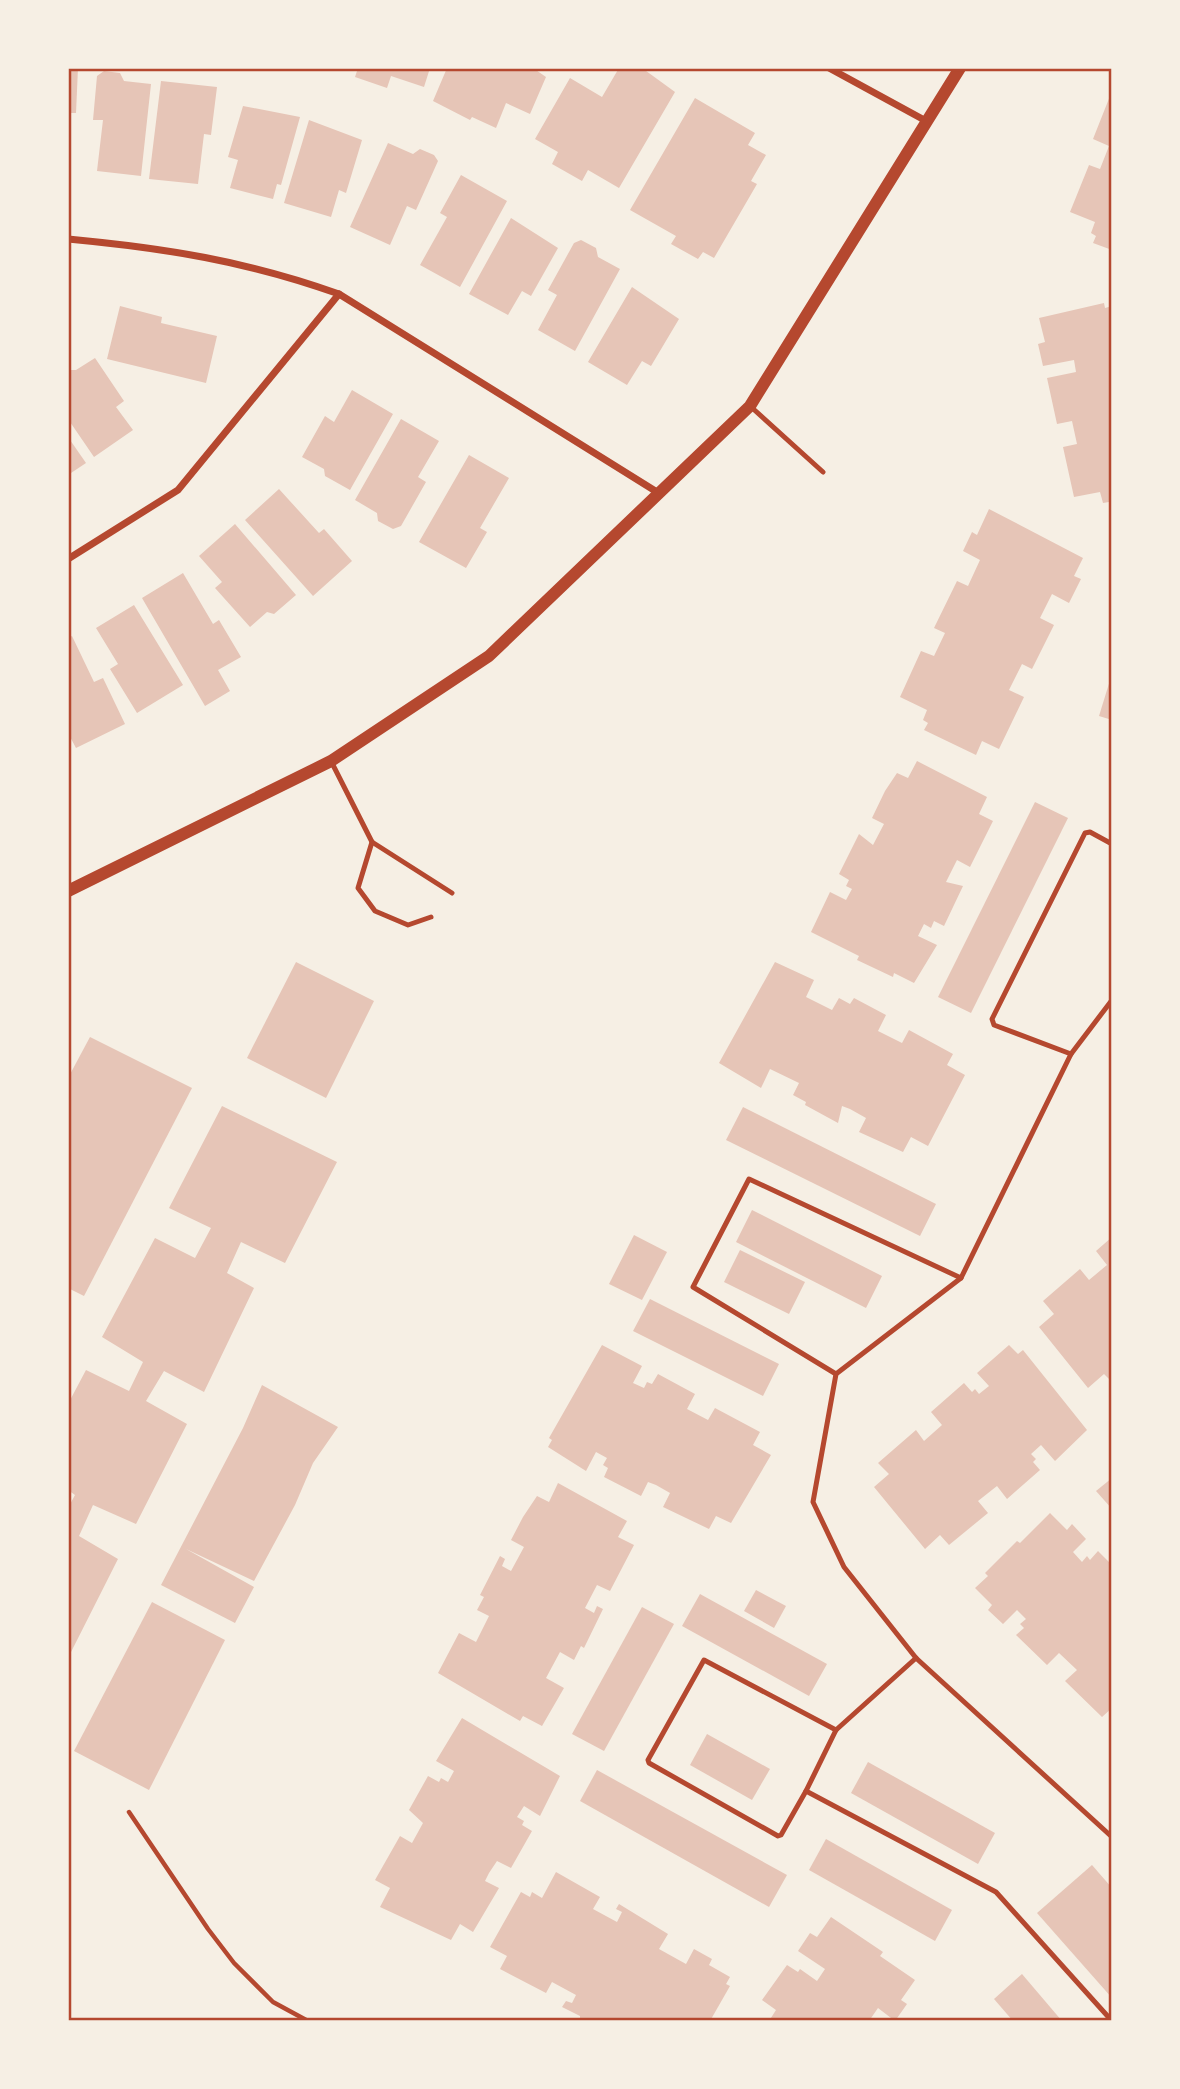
<svg xmlns="http://www.w3.org/2000/svg" width="1180" height="2089" font-family="Georgia,serif">
  <rect width="100%" height="100%" fill="#f6efe4"/>
  <g fill="#e6c5b7">
    <polygon points="68,68 78,68 76,113 68,113"/>
    <polygon points="358,68 430,68 424,87 391,76 387,88 355,77"/>
    <polygon points="447,68 533,68 546,77 530,114 506,103 496,128 472,117 470,120 433,101"/>
    <polygon points="619,68 642,68 675,92 619,188 588,170 582,181 552,164 558,152 535,139 570,78 602,97"/>
    <polygon points="104,71 120,73 124,81 151,84 141,176 97,171 103,120 93,120 97,76"/>
    <polygon points="161,81 217,87 211,135 204,134 198,184 149,179"/>
    <polygon points="1112,91 1112,250 1093,243 1096,236 1091,233 1095,222 1070,212 1089,165 1100,169 1109,146 1093,139"/>
    <polygon points="695,98 755,133 748,145 766,155 751,181 757,184 714,258 703,252 698,259 671,244 676,236 630,210"/>
    <polygon points="243,106 300,117 281,185 277,184 273,199 230,188 238,160 228,157"/>
    <polygon points="309,120 362,140 346,193 339,190 331,217 284,203"/>
    <polygon points="388,143 413,154 420,149 434,155 438,161 416,210 407,206 390,245 350,227"/>
    <polygon points="461,175 507,201 460,287 420,265 447,217 440,213"/>
    <polygon points="511,218 558,248 531,296 522,291 508,315 469,294"/>
    <polygon points="581,240 596,248 598,257 620,269 575,351 538,330 557,295 548,290 574,243"/>
    <polygon points="632,287 679,319 651,366 642,361 627,385 588,362"/>
    <polygon points="1104,303 1105,308 1112,306 1111,511 1109,502 1103,503 1100,492 1074,497 1063,447 1077,444 1072,421 1057,424 1047,378 1076,372 1074,360 1043,366 1038,344 1045,342 1039,318"/>
    <polygon points="120,306 162,317 161,323 217,336 206,383 107,359"/>
    <polygon points="95,358 124,401 116,407 133,430 94,457 68,419 68,370 76,370"/>
    <polygon points="352,390 393,414 350,490 325,476 324,469 302,457 325,416 334,422"/>
    <polygon points="401,419 439,441 418,477 426,482 401,526 393,529 378,521 377,513 355,500"/>
    <polygon points="68,437 86,463 68,475"/>
    <polygon points="469,455 509,478 480,528 487,532 466,568 419,542"/>
    <polygon points="279,489 319,533 324,529 352,561 313,596 245,520"/>
    <polygon points="989,509 1083,558 1074,576 1081,579 1069,603 1052,594 1040,618 1054,625 1032,669 1022,664 1009,690 1024,697 999,749 982,741 976,755 924,730 928,723 923,720 927,710 900,697 921,651 934,656 945,633 934,628 957,581 968,586 980,560 963,551 972,532 977,535"/>
    <polygon points="235,524 296,595 274,614 267,612 250,627 215,588 222,582 199,556"/>
    <polygon points="183,573 213,624 219,620 241,657 218,670 230,691 205,706 142,598"/>
    <polygon points="134,605 183,685 137,713 110,669 118,664 96,628"/>
    <polygon points="72,636 94,682 103,678 125,724 76,748 68,733 68,638"/>
    <polygon points="1111,677 1112,677 1112,720 1099,716"/>
    <polygon points="917,761 987,797 979,814 993,821 970,867 957,860 946,882 963,886 944,926 934,921 931,928 924,924 918,936 937,945 914,983 894,973 893,977 857,960 859,956 811,932 830,892 846,900 852,889 846,886 849,880 839,874 859,834 873,845 884,824 872,818 885,791 897,773 908,778"/>
    <polygon points="1035,802 1068,818 971,1013 938,997"/>
    <polygon points="296,962 374,1001 326,1098 247,1058"/>
    <polygon points="775,962 814,980 806,997 832,1010 839,998 850,1004 854,998 886,1015 878,1031 902,1043 909,1030 953,1054 947,1065 965,1075 928,1146 911,1137 903,1152 859,1132 866,1118 850,1109 842,1106 838,1123 805,1105 806,1102 793,1095 799,1083 770,1069 761,1088 719,1063"/>
    <polygon points="90,1037 192,1088 84,1296 68,1288 68,1078"/>
    <polygon points="222,1106 337,1162 285,1263 241,1242 227,1273 254,1288 204,1392 164,1371 146,1401 187,1424 136,1524 93,1505 79,1536 118,1559 68,1658 68,1508 75,1495 68,1490 68,1404 86,1370 129,1391 143,1362 102,1337 155,1238 195,1258 211,1228 169,1208"/>
    <polygon points="743,1107 936,1204 920,1236 726,1140"/>
    <polygon points="752,1210 882,1276 866,1308 736,1242"/>
    <polygon points="634,1235 667,1252 642,1300 609,1284"/>
    <polygon points="1112,1237 1112,1382 1104,1374 1088,1388 1039,1327 1054,1314 1043,1301 1080,1269 1089,1280 1107,1265 1096,1251"/>
    <polygon points="740,1250 805,1282 789,1314 724,1282"/>
    <polygon points="650,1299 779,1364 763,1396 633,1331"/>
    <polygon points="602,1345 642,1366 633,1383 644,1388 647,1382 652,1384 658,1374 695,1394 687,1409 708,1420 715,1408 760,1432 753,1445 771,1455 731,1523 716,1516 709,1529 663,1507 670,1493 656,1485 648,1482 641,1496 604,1477 608,1468 603,1465 607,1458 596,1452 586,1471 548,1447 552,1440 549,1438"/>
    <polygon points="1009,1345 1018,1354 1023,1350 1087,1430 1055,1461 1041,1445 1031,1454 1036,1459 1033,1462 1040,1470 1007,1499 997,1486 978,1501 988,1513 949,1545 940,1535 925,1549 874,1487 889,1474 878,1463 916,1430 924,1441 942,1425 931,1412 964,1383 972,1392 975,1389 979,1394 989,1386 977,1373"/>
    <polygon points="262,1385 338,1427 313,1463 295,1505 254,1581 186,1549 254,1587 235,1623 161,1585 243,1428"/>
    <polygon points="1112,1478 1112,1509 1096,1491"/>
    <polygon points="558,1483 627,1521 618,1537 634,1545 610,1591 597,1585 585,1608 594,1613 597,1606 603,1609 584,1648 581,1646 574,1660 560,1652 546,1678 564,1688 542,1726 523,1716 520,1721 438,1673 459,1633 476,1642 489,1616 477,1610 484,1597 480,1595 500,1556 505,1559 502,1566 511,1571 524,1547 511,1540 523,1517 537,1496 549,1502"/>
    <polygon points="1050,1513 1067,1530 1072,1524 1086,1539 1073,1552 1082,1562 1087,1556 1090,1560 1098,1551 1112,1565 1112,1708 1102,1717 1065,1681 1077,1670 1059,1653 1047,1665 1016,1635 1024,1628 1020,1624 1026,1619 1017,1610 1003,1624 988,1610 992,1605 975,1588 988,1576 985,1573 1017,1541 1020,1543"/>
    <polygon points="756,1590 786,1606 774,1628 744,1611"/>
    <polygon points="700,1594 827,1664 809,1696 682,1626"/>
    <polygon points="152,1602 225,1640 149,1790 74,1751"/>
    <polygon points="642,1607 674,1624 604,1751 572,1734"/>
    <polygon points="462,1718 560,1776 540,1816 524,1806 517,1817 524,1821 522,1825 532,1831 511,1868 497,1861 489,1873 485,1881 499,1888 473,1932 460,1924 451,1940 380,1907 390,1888 375,1880 400,1836 412,1843 423,1823 409,1810 428,1776 439,1782 441,1778 448,1782 454,1771 436,1761"/>
    <polygon points="707,1734 770,1769 752,1800 690,1765"/>
    <polygon points="868,1762 995,1833 978,1864 851,1793"/>
    <polygon points="597,1770 787,1875 769,1907 580,1801"/>
    <polygon points="826,1839 952,1910 935,1941 809,1870"/>
    <polygon points="1092,1865 1112,1888 1112,1998 1037,1913"/>
    <polygon points="556,1872 600,1897 593,1909 617,1922 622,1912 616,1909 619,1904 668,1934 659,1949 686,1964 694,1949 712,1959 709,1965 730,1977 726,1984 730,1986 710,2021 580,2021 580,2016 562,2007 566,2001 572,2003 576,1995 552,1982 546,1993 500,1969 507,1956 490,1947 521,1892 530,1897 532,1892 542,1898"/>
    <polygon points="831,1917 883,1952 880,1956 915,1980 901,2000 907,2004 895,2021 878,2008 869,2021 769,2021 776,2010 762,2000 787,1965 798,1972 800,1969 817,1981 825,1969 798,1951 810,1933 817,1937"/>
    <polygon points="1022,1974 1062,2021 1013,2021 994,1999"/>
  </g>
  <g fill="none" stroke-linecap="round" stroke-linejoin="round">
    <polyline stroke="#b5482f" stroke-width="4.5" points="129,1812 208,1929 234,1963 273,2002 308,2021"/>
    <g stroke="#b5482f" stroke-width="5">
      <polyline points="750,406 823,472"/>
      <polyline points="331,761 372,842 452,893"/>
      <polyline points="372,842 358,888 375,911 408,925 431,917"/>
      <polyline points="1112,1000 1071,1054 961,1278 836,1374 813,1502 844,1567 916,1658 1112,1837"/>
      <polyline points="1071,1054 994,1025 992,1019 1085,833 1090,832 1112,844"/>
      <polyline points="836,1374 693,1287 749,1179 961,1278"/>
      <polyline points="836,1730 704,1660 648,1760 649,1763 778,1836 781,1835 806,1791 996,1892 1112,2021"/>
      <polyline points="806,1791 836,1730 916,1658"/>
    </g>
    <g stroke="#b5482f" stroke-width="7">
      <polyline points="829,68 928,122"/>
      <path d="M68,239C164,248 247,261 339,294L657,492"/>
      <polyline points="68,559 178,490 339,294"/>
    </g>
    <polyline stroke="#b5482f" stroke-width="12" points="68,891 331,761 489,656 750,406 960,68"/>
  </g>
  <rect width="1180" height="2089" fill="none" stroke="#f6efe4" stroke-width="140"/>
  <rect x="70" y="70" width="1040" height="1949" fill="none" stroke="#b5482f" stroke-width="2.5"/>
</svg>
